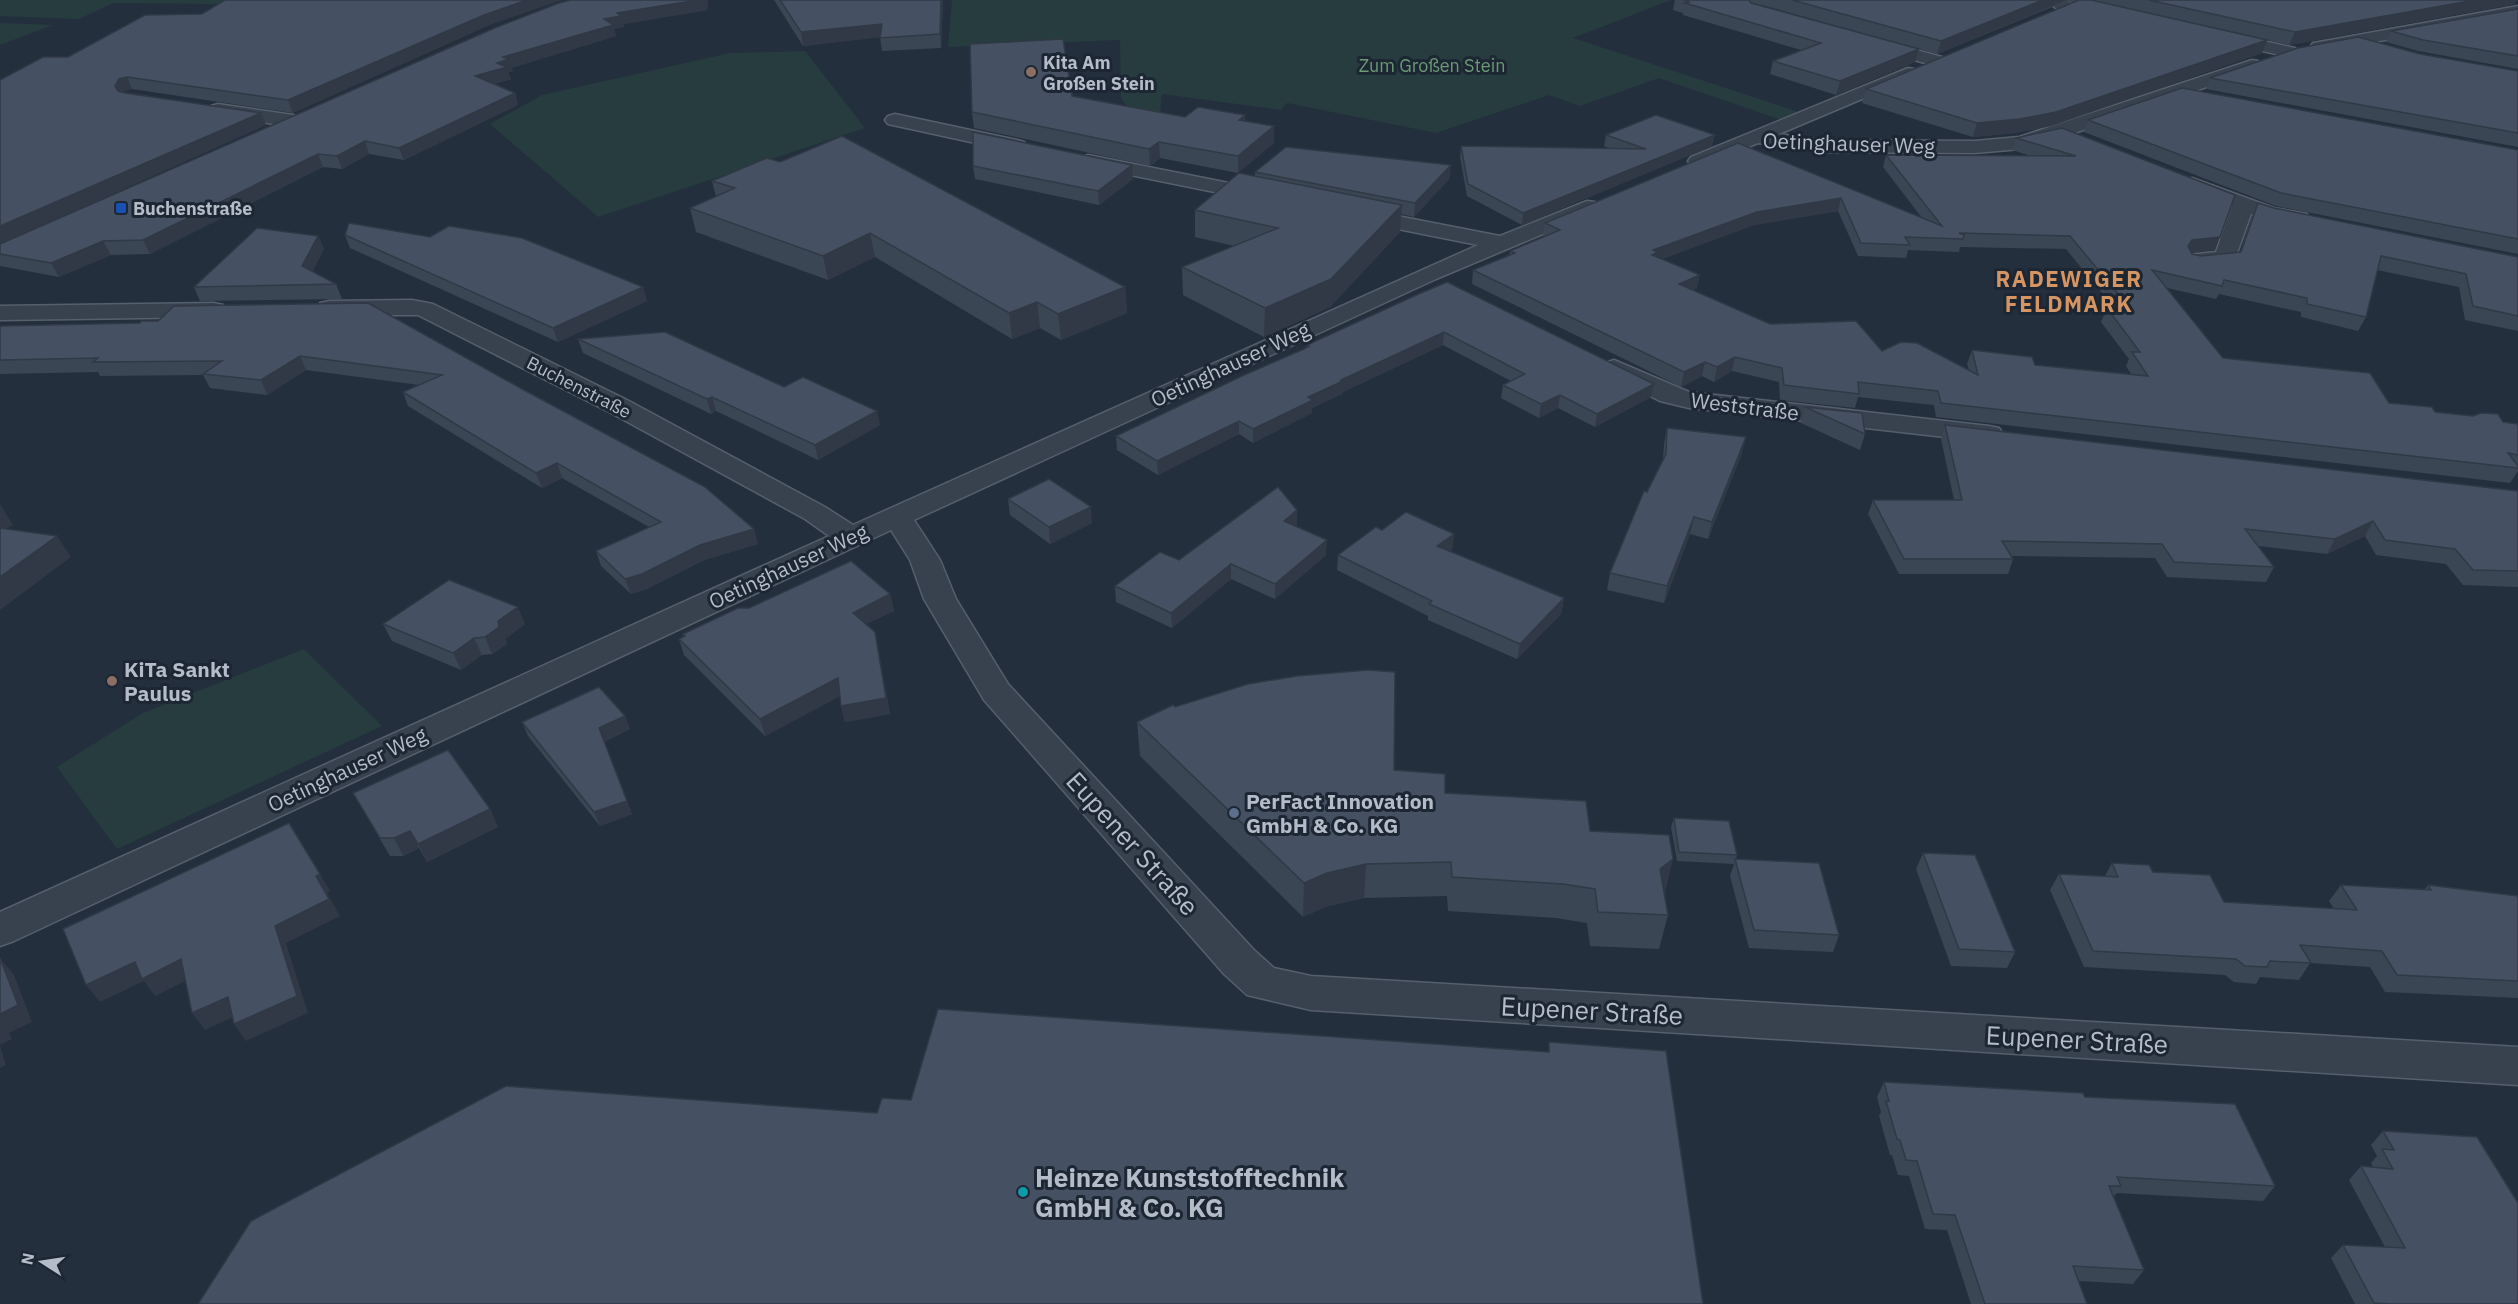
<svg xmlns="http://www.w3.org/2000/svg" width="2518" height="1304" font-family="'IBM Plex Sans',sans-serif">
  <rect width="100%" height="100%" fill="#242f3e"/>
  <g fill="#263c3f">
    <polygon points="0,0 456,0 313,5 113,3 79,19 0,16"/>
    <polygon points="952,0 1671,0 1573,38 1802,113 1784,121 1659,78 1580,106 1549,95 1436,133 1287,103 1281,110 1162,94 1155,164 1131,159 1137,119 1121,98 1120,40 948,47"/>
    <polygon points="0,23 53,25 0,45"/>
    <polygon points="805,51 865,128 598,217 490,124 542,95 730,53"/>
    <polygon points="304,649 382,726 117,849 57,767 143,713"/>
  </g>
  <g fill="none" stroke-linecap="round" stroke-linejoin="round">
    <g stroke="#565f6c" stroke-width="3">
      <g id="street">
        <path d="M2052,0H2069L2068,2L2080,5L2073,0H2098L2102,8C2091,20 2060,15 2050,3Z"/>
        <polygon points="2518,6 2518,16 2319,52 2313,51 2310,47 2313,43 2319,42"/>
        <polygon points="2223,32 2295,48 2298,52 2295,56 2289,57 2217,41 2215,37 2217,33"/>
        <polygon points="1883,41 1942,57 1945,61 1942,65 1936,66 1877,50 1874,46 1877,42"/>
        <polygon points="2252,60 2258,61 2261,65 2258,69 2066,136 2020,149 1975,153 1819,152 1758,143 1705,165 1691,165 1688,161 1691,157 1908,68 1914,69 1917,73 1914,77 1779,134 1819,140 1975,141 2019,137"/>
        <polygon points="218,104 293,115 300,117 303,121 300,125 293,127 211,114 209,110 211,106"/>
        <polygon points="895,114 1017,140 1024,142 1027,146 1024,150 1017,152 888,124 885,120 888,116"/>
        <polygon points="1088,155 1264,190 1271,192 1275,196 1271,200 1264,202 1081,165 1078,161 1081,157"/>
        <polygon points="2192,178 2274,208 2307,214 2310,219 2307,224 2299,226 2251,214 2233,264 2195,267 2187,265 2184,260 2187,255 2216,252 2232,206 2185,188 2182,184 2185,180"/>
        <polygon points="1587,201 1595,202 1598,207 1595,212 1436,279 914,520 940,560 956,599 1008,684 1254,950 1274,968 1311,976 2518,1047 2518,1085 1311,1010 1247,995 1224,974 984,700 924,599 910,560 891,530 14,941 0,946 0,912 829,536 805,519 611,413 418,315 329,315 320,313 317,308 320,303 329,301 412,300 433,304 629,401 825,507 853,525 1478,245 1348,219 1345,214 1348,209 1356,208 1500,236"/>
        <polygon points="214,303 223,305 226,310 223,315 214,317 0,320 0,306"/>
        <polygon points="1614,360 1689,392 1989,426 1999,428 2003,434 1999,440 1989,442 1689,408 1660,401 1605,373 1601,368 1605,363"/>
      </g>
    </g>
    <use href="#street" fill="#38414e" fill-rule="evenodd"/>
  </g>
  <g fill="#3b4654" fill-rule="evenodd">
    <polygon points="571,0 708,0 707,10 623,24 624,27 614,29 616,36 511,68 513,71 508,72 511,79 494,84 515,93 518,105 404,160 369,154 342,169 323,167 150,254 111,255 59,277 0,266 0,244"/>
    <polygon points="774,0 943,0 941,48 882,51 880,37 803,46"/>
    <polygon points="1675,0 2517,0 2515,4 2289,45 2093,1 2267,40 2262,53 2051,126 2015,133 1973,137 1862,103 1866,89 2074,3 2067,1 1937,54 1762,5 1759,5 1919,49 1915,62 1836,95 1770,74 1773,61 1801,50 1683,15 1683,13 1673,10"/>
    <polygon points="2518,9 2518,69 2418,51 2386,42 2391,31"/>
    <polygon points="202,14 487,26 293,113 132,89 124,91 124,92 261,113 266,125 0,244 0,80 68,57"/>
    <polygon points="2420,54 2518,71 2518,147 2206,89 2210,78"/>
    <polygon points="1072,96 1185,117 1245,115 1245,121 1274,143 1238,173 1160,158 1150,166 974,128 972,112"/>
    <polygon points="2088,120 2518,150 2518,254 2276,206 2084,132"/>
    <path d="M2062,128L2220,237L2214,250L2191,252L2192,254L2201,256L2240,252L2252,216L2258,203L2274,208L2518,257V331L2465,320L2459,287L2377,270L2366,317L2358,331L2301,317V312L2219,294L2216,299L2167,288L2223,358L2389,403L2435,412L2518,424V471L2510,483L1936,417L1934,405L1858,397L1855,408L1780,400L1779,382L1732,371L1714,382L1702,376L1681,387L1472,284L1473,270L1509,256L1510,251L1545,237L1543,236L1545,223L1738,143L1922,218L1883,167L1886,155L2031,156L2012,150L2016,138ZM1838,211L1858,256L1906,258L1908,250L1959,252L1960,247L2066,249L2114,308H2107L2101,322L2129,359L2126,366L2131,374L2035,365L1972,350L1967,364L1969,370L1882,351L1770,324L1693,290L1697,288L1662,259L1754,225Z"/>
    <polygon points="1606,135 1712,146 1522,225 1467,196 1460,157 1461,146 1611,149 1604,146"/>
    <polygon points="1132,165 1133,179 1099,205 975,179 973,166"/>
    <polygon points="1255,172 1450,178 1414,217 1401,214 1400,232 1330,307 1264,337 1183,295 1182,267 1234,246 1195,237 1195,210 1255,177"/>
    <polygon points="712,181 1125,287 1127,313 1061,340 1040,328 1012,339 875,257 828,280 696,232 690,208 716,197"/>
    <polygon points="345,235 643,287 647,301 558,342 350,248"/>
    <polygon points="318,236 324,249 312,271 336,284 342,299 200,301 194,287"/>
    <polygon points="1414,296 1654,384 1651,397 1595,427 1558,408 1539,418 1501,398 1503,385 1511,381 1443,345 1343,392 1342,394 1312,408 1312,413 1253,443 1239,434 1158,475 1117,450 1116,436 1304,349 1307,348 1307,345"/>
    <polygon points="368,303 758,544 704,560 647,589 631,594 601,566 596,551 649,527 562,478 542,488 408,406 403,392 419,385 306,370 267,395 210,388 203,375 100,376 98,372 0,374 0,326 140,323"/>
    <polygon points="578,339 784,387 880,425 818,460 716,411 711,414 583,353"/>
    <polygon points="1805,407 1865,434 1860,450 1801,423"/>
    <polygon points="1945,425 2518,491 2518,587 2463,585 2446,564 2376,555 2365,536 2327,554 2258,546 2274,567 2266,582 2167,577 2155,558 2012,556 2013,559 2008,574 1899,574 1868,514 1873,500 1954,500 1941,439"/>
    <polygon points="1667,428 1742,453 1708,539 1690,534 1664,603 1607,590 1610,573 1663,459 1664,444"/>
    <polygon points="1008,499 1092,523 1050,544 1010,515"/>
    <polygon points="1297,525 1295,526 1326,555 1275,599 1231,579 1172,628 1116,602 1115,586 1179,560"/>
    <polygon points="1382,530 1454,534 1452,549 1450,551 1564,598 1561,614 1517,659 1428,620 1428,616 1337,570 1338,555"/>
    <polygon points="890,594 894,611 866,624 875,632 890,714 845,722 841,706 840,696 765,736 684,655 679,639 684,637 683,634 749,608"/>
    <polygon points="383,624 525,624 505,639 507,644 492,654 482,655 461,670 392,641"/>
    <polygon points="1175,707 1394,770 1445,793 1590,831 1664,894 1668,915 1659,949 1590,946 1587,923 1556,918 1448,911 1447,896 1364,898 1325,907 1303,917 1140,756 1137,722"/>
    <polygon points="625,716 630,729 604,742 632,814 600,826 528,736 522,722"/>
    <polygon points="353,793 490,809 498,827 427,862 419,848 403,856 390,856"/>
    <polygon points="1674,818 1737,855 1736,859 1839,935 1833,952 1749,948 1730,876 1734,864 1677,861 1671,827"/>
    <polygon points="1923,853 2015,952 2007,968 1951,966 1916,869"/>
    <polygon points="2112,863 2153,872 2224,902 2334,909 2329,901 2341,885 2425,889 2428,885 2518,896 2518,998 2385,992 2370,967 2310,963 2299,980 2260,977 2256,984 2234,982 2225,975 2084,967 2050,890 2059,874 2105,876"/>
    <polygon points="1884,1082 2085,1097 2275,1186 2263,1201 2117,1193 2113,1197 2144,1270 2133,1284 2078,1281 2087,1304 1971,1304 1947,1230 1925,1229 1909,1176 1898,1175 1892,1155 1890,1155 1879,1116 1881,1112 1877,1097"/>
    <polygon points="2383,1131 2518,1304 2355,1304 2331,1258 2343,1245 2385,1247 2349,1180 2361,1166 2373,1167 2371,1163 2377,1156 2371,1145"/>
  </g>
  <g fill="#303945">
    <polygon points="527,0 562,0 487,26 293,113 288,100 484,15"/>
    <polygon points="698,0 708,0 707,10 623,24 624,27 614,29 616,36 511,68 513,71 508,72 511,79 479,88 475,76 497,63 503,57 617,13"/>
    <polygon points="941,0 943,0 941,48 940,34"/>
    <polygon points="2043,0 2067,0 1937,54 1941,41"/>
    <polygon points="2475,0 2517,0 2515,4 2289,45 2295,32"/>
    <polygon points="882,24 884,37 803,46 801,32"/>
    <polygon points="2267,40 2262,53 2051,126 2015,133 1973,137 1977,123"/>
    <polygon points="1919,49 1915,62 1836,95 1840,81"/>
    <polygon points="127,77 132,89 124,91 121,98 115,86 119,79"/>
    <polygon points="515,93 518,105 404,160 399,148"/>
    <polygon points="261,113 266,125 0,244 0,226"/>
    <polygon points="1245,115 1245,131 1239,120"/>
    <polygon points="1274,126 1274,143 1238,173 1238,156"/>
    <polygon points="1715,135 1712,146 1522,225 1523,213"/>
    <polygon points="365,141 369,154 342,169 337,156"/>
    <polygon points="1159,142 1160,158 1150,166 1149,149"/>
    <polygon points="318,154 323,167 150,254 143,240"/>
    <polygon points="1132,165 1133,179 1099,205 1098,191"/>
    <polygon points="1451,165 1450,178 1414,217 1415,203"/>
    <polygon points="1841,198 1838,211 1754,225 1656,261 1650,268 1653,250 1757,212"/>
    <polygon points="1402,205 1400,232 1330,307 1264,337 1265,308"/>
    <polygon points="870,233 875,257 828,280 823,256"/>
    <polygon points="318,236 324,249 308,280 302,266"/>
    <polygon points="2220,237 2214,250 2187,253 2188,246 2192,240"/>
    <polygon points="103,241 111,255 59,277 51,263"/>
    <polygon points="1700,275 1697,288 1676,298 1679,284"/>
    <polygon points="643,287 647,301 558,342 553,328"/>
    <polygon points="1125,287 1127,313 1061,340 1058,314"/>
    <polygon points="1037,302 1040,328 1012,339 1009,313"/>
    <polygon points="1444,332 1443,345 1343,392 1342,394 1312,408 1312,413 1253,443 1253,429 1308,397 1341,380"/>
    <polygon points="300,356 306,370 267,395 261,380"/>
    <polygon points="1735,357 1732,371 1714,382 1717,367"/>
    <polygon points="1705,362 1702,376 1681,387 1684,372"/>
    <polygon points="1654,384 1651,397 1595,427 1597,414"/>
    <polygon points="1560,395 1558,408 1539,418 1541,404"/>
    <polygon points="712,397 716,411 711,414 707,399"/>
    <polygon points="877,411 880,425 818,460 815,445"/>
    <polygon points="1239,421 1239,434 1158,475 1157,461"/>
    <polygon points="1746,437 1742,453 1708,539 1712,522"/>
    <polygon points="557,463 562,478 542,488 536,473"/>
    <polygon points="0,504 13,525 0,532"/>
    <polygon points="1091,507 1092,523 1050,544 1049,527"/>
    <polygon points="1297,510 1297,525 1283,536 1284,521"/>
    <polygon points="1694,517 1690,534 1664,603 1667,586"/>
    <polygon points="2373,521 2365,536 2327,554 2335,539"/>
    <polygon points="754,529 758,544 704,560 647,589 631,594 625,579 700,545"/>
    <polygon points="1454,534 1452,549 1436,561 1437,546"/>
    <polygon points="57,536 71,557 0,610 0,577"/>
    <polygon points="1327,540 1326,555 1275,599 1275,584"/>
    <polygon points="1231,564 1231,579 1172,628 1171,613"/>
    <polygon points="890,594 894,611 856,629 853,613"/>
    <polygon points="1564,598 1561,614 1517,659 1520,644"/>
    <polygon points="518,607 525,624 505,639 507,644 492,654 485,637 498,621"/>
    <polygon points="875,632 890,714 845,722 841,706"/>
    <polygon points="474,638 482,655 461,670 453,653"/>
    <polygon points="838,678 842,695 765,736 760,719"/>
    <polygon points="625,716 630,729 604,742 599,728"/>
    <polygon points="627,801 632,814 600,826 594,812"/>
    <polygon points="490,809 498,827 427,862 418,844"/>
    <polygon points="410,831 419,848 403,856 394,838"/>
    <polygon points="1673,859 1665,893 1660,869"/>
    <polygon points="1366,864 1364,898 1325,907 1303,917 1304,883 1327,873"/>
    <polygon points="320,874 330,891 327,893 340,916 286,943 308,1013 246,1041 234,1024 275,926 316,876"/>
    <polygon points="0,958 14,975 32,1022 9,1033 12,1039 0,1045"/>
    <polygon points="181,959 193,977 155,996 144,981 100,1002 86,985 135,962"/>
    <polygon points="228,997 240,1014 205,1030 192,1013"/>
    <polygon points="0,1046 6,1065 0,1068"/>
  </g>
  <g fill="#455162" stroke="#303945" stroke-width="1.5" fill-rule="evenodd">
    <polygon points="225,0 527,0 484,15 288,100 127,77 119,79 115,86 118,91 125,93 261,113 0,226 0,80 43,57 68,57 145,15 202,14"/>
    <polygon points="571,0 698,0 617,13 621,16 604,19 613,25 503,57 509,59 497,63 507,67 475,76 515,93 399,148 365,141 337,156 318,154 143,240 103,241 51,263 0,254 0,244 497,27 559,3"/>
    <polygon points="780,0 941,0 940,34 880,38 882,24 801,32"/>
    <polygon points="1684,0 1749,0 1751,3 1919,49 1840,81 1773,61 1821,43 1685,3 1689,2"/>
    <polygon points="1792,0 2043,0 1941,41"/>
    <polygon points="2079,0 2091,0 2267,40 2056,112 2020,119 1977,123 1866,89"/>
    <polygon points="2149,0 2475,0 2295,32"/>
    <polygon points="2518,9 2518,56 2423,40 2391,31"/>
    <polygon points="2358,37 2420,54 2518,71 2518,133 2210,78 2298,48"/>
    <polygon points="1063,39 1072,96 1185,117 1198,107 1245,115 1239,120 1274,126 1238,156 1159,142 1149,149 972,112 970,44"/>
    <polygon points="2182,88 2518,150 2518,239 2281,193 2088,120"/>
    <polygon points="1656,115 1715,135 1523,213 1468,184 1461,146 1646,149 1606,135"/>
    <path d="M2062,128L2235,195L2220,237L2192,240L2188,246L2192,254L2201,256L2241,252L2258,203L2274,208L2518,257V316L2473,306L2466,274L2381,256L2366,317L2307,304V298L2224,280L2222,286L2152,270L2223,358L2370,373L2389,403L2432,407L2435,412L2473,416L2481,413L2498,414L2503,422L2518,424V455L2508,453L2518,466V468L1941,403L1938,391L1858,382L1859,394L1784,385L1782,368L1735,357L1717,367L1705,362L1684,372L1473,270L1515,253L1510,251L1560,230L1545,223L1738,143L1942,226L1886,155L2076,156L2016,138ZM1841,198L1861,243L1910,245L1905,237L1963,239L1964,235L1959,233L2070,236L2131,309L2107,308L2140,352H2132L2148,376L2035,365L2032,357L1972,350L1978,375L1917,343L1901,342L1882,351L1856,321L1770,324L1679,284L1700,275L1652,255L1658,252L1653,250L1757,212Z"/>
    <polygon points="973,132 1132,165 1098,191 973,166"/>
    <polygon points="842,136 1125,287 1058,314 1037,302 1009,313 870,233 823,256 690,208 735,188 712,181 767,158 780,162"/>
    <polygon points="1286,147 1451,165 1415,203 1255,172"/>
    <polygon points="1239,173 1402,205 1331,279 1265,308 1182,267 1278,228 1195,210"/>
    <polygon points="349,223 430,237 449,226 522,238 643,287 553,328 345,235"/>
    <polygon points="257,228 318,236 302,266 336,284 194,287"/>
    <polygon points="1447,282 1654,384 1597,414 1560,395 1541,404 1503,385 1525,374 1444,332 1341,380 1343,381 1308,397 1313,400 1253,429 1239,421 1157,461 1116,436 1242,376 1304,349 1309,346 1307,345 1414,296"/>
    <polygon points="368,303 522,389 705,487 754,529 700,545 642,574 625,579 596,551 661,522 557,463 536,473 403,392 442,375 300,356 261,380 203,374 222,361 93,362 98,358 0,360 0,326 140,323 141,321 158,321 174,306"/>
    <polygon points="665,332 784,387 803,377 877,411 815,445 712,397 707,399 578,339"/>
    <polygon points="1805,407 1862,413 1865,434"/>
    <polygon points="1945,425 2518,491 2518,571 2473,570 2455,549 2385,540 2373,521 2335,539 2245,529 2274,567 2174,562 2162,544 2002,541 2013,559 1904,559 1873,500 1962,500"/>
    <polygon points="1667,428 1746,437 1712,522 1694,517 1667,586 1610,573 1644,491 1647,492 1666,454"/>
    <polygon points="1049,479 1091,507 1049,527 1008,499"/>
    <polygon points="1278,487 1297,510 1284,521 1327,540 1275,584 1231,564 1171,613 1115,586 1160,552 1179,560"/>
    <polygon points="1406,512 1454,534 1437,546 1564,598 1520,644 1429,604 1432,601 1338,555 1376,527 1382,530"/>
    <polygon points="0,528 57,536 0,577"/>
    <polygon points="851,561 890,594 853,613 875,632 886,698 841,706 838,678 760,719 679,639 685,636 683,634 738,608 749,608"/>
    <polygon points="449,580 518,607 498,621 499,627 485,637 474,638 453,653 383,624"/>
    <polygon points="1368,670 1395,672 1394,770 1445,774 1445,793 1586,801 1590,831 1669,835 1673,859 1660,869 1668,915 1598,912 1595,889 1563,884 1452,877 1451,862 1366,864 1327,873 1304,883 1137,722 1173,705 1175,707 1248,684 1297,676"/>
    <polygon points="599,687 625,716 599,728 627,801 594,812 522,722"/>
    <polygon points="448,750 490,809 418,844 410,831 394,838 380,838 353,793"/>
    <polygon points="1674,818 1729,821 1737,855 1679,852"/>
    <polygon points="289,823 320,874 316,876 329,899 275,926 297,996 234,1024 228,997 192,1013 181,959 142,979 135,962 86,985 63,929"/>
    <polygon points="1923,853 1975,855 2015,952 1959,949"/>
    <polygon points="1735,859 1819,863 1839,935 1754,930"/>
    <polygon points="2112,863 2149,865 2153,872 2210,875 2224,902 2357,910 2341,885 2431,890 2428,885 2518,896 2518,981 2397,975 2382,951 2300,945 2311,963 2270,961 2267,967 2245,966 2236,959 2093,951 2059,874 2118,877"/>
    <polygon points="0,958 18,1005 0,1014"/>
    <polygon points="938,1009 1549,1052 1549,1042 1666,1051 1703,1304 198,1304 251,1221 506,1086 877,1113 882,1098 911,1100"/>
    <polygon points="1884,1082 2083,1093 2085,1097 2235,1104 2275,1186 2117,1177 2121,1186 2109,1186 2144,1270 2073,1266 2087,1304 1985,1304 1955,1215 1933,1214 1917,1161 1906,1160 1900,1140 1897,1139 1886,1101 1889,1101"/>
    <polygon points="2383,1131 2477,1137 2518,1203 2518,1304 2391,1304 2374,1303 2343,1245 2405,1248 2361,1166 2393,1169 2382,1149 2394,1150"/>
  </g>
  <g fill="#8d6e63" stroke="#1d2633" stroke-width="2">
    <circle cx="1031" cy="72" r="6"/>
    <circle cx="112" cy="681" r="6"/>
  </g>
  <rect fill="#1a4fb4" stroke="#1d2633" stroke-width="2" x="115" y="202" width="12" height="12" rx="3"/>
  <circle fill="#5c6f8a" stroke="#1d2633" stroke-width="2" cx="1234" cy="813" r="6"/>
  <circle fill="#0f9aa8" stroke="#1d2633" stroke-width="2" cx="1023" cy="1192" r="6"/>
  <g text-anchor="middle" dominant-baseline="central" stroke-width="6" stroke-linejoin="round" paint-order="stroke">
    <g font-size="18" font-weight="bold" fill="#b4bcc9" stroke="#1d2633" text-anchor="start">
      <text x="1043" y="62">Kita Am<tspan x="1043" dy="21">Großen Stein</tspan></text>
      <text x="133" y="208">Buchenstraße</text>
    </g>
    <g font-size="18" fill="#6b9a76" stroke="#1d2633">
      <text x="1432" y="65">Zum Großen Stein</text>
    </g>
    <g font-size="18" fill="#b4bcc9" stroke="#1d2633">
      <text transform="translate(579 387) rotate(27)">Buchenstraße</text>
    </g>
    <g font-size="21" fill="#b4bcc9" stroke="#1d2633">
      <text transform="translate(1849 143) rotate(2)">Oetinghauser Weg</text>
      <text transform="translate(1230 364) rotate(-25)">Oetinghauser Weg</text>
      <text transform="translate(1745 406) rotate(7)">Weststraße</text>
      <text transform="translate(788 566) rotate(-25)">Oetinghauser Weg</text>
      <text transform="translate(347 769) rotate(-25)">Oetinghauser Weg</text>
    </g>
    <g font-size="21" font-weight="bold" fill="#b4bcc9" stroke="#1d2633" text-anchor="start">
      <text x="124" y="669">KiTa Sankt<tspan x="124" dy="24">Paulus</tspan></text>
      <text x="1246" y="801">PerFact Innovation<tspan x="1246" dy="24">GmbH &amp; Co. KG</tspan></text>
    </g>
    <g font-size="22" font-weight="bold" letter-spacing="1.5" fill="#d59563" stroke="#1d2633">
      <text x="2069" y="278">RADEWIGER<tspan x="2069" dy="25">FELDMARK</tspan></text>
    </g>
    <g font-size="26" fill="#b4bcc9" stroke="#1d2633">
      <text transform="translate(1133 843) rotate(48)">Eupener Straße</text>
      <text transform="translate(1592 1010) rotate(3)">Eupener Straße</text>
      <text transform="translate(2077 1039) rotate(3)">Eupener Straße</text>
    </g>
    <g font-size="26" font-weight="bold" fill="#b4bcc9" stroke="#1d2633" text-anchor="start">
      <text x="1035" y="1177">Heinze Kunststofftechnik<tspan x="1035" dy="30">GmbH &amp; Co. KG</tspan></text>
    </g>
  </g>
  <g transform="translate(42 1262) rotate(282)" stroke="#1d2633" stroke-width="4.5" paint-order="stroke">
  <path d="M0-4.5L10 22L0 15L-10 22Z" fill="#b4bcc9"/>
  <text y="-9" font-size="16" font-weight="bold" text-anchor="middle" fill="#b4bcc9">N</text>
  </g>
</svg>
